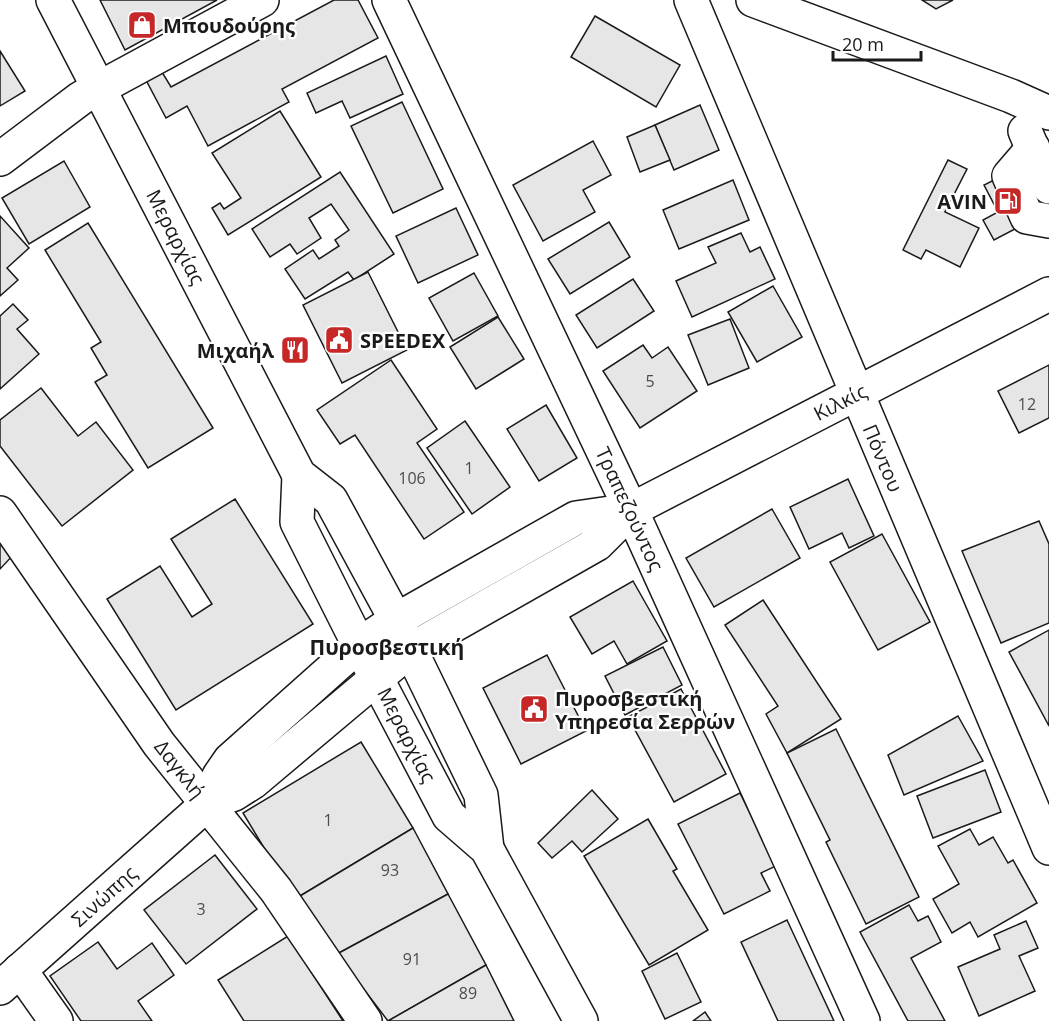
<svg xmlns="http://www.w3.org/2000/svg" width="1049" height="1021" font-family="'Open Sans',sans-serif">
  <rect width="100%" height="100%" fill="#fff"/>
  <g fill="#e6e6e6" stroke="#1a1a1a" stroke-width="1.5">
    <polygon points="100,0 217,0 125,50"/>
    <polygon points="334,0 358,0 378,38 282,89 289,102 208,146 187,106 166,118 146,80 162,72 171,87"/>
    <polygon points="922,0 953,0 936,9"/>
    <polygon points="595,16 680,65 656,107 571,57"/>
    <polygon points="0,51 25,91 0,106"/>
    <polygon points="386,56 403,94 350,118 342,101 316,113 307,93"/>
    <polygon points="402,102 443,189 393,213 351,126"/>
    <polygon points="700,105 719,150 674,170 655,125"/>
    <polygon points="280,111 321,177 228,235 212,208 220,203 224,209 241,198 212,153"/>
    <polygon points="655,125 670,160 640,172 627,137"/>
    <polygon points="593,141 611,175 583,190 595,212 543,241 513,185"/>
    <polygon points="948,160 967,169 945,212 979,228 960,267 926,250 921,259 903,250"/>
    <polygon points="64,161 90,207 29,244 2,198"/>
    <polygon points="340,172 394,254 354,280 348,272 305,299 285,269 313,250 319,259 339,246 335,240 349,230 331,204 309,218 321,238 297,254 290,244 270,257 252,229"/>
    <polygon points="1010,172 1034,219 994,240 983,220 998,212 984,185"/>
    <polygon points="733,180 749,220 679,249 663,210"/>
    <polygon points="456,208 478,255 418,283 396,236"/>
    <polygon points="0,216 29,248 7,268 18,280 0,296"/>
    <polygon points="609,222 630,257 570,294 548,259"/>
    <polygon points="88,223 213,428 148,468 95,382 107,375 91,348 101,342 45,250"/>
    <polygon points="741,233 750,252 760,247 775,279 692,317 676,281 716,263 708,247"/>
    <polygon points="368,272 407,350 342,383 303,305"/>
    <polygon points="474,273 498,316 453,341 429,298"/>
    <polygon points="633,279 654,311 597,348 576,315"/>
    <polygon points="773,286 802,337 757,362 728,312"/>
    <polygon points="13,304 28,320 17,329 39,354 0,389 0,316"/>
    <polygon points="498,317 524,359 476,389 450,347"/>
    <polygon points="730,319 749,368 708,385 688,335"/>
    <polygon points="643,345 652,358 668,347 697,391 640,428 603,371"/>
    <polygon points="391,360 437,429 417,443 464,512 424,539 355,435 340,444 317,410"/>
    <polygon points="1049,365 1049,418 1019,433 998,391"/>
    <polygon points="41,388 78,436 96,422 133,470 62,526 0,446 0,420"/>
    <polygon points="546,405 577,458 539,481 507,429"/>
    <polygon points="465,421 510,487 472,514 427,448"/>
    <polygon points="848,479 874,536 849,548 842,533 809,549 790,507"/>
    <polygon points="235,499 313,624 176,710 107,599 160,566 192,617 212,604 171,539"/>
    <polygon points="772,509 800,558 714,607 686,558"/>
    <polygon points="1039,521 1049,544 1049,623 1001,643 962,551"/>
    <polygon points="0,523 16,552 0,569"/>
    <polygon points="882,534 930,622 878,650 830,562"/>
    <polygon points="633,581 667,641 627,664 614,641 592,654 570,617"/>
    <polygon points="763,600 841,719 787,753 766,714 778,706 725,625"/>
    <polygon points="1049,630 1049,726 1009,652"/>
    <polygon points="663,647 682,685 625,715 605,676"/>
    <polygon points="547,655 586,731 521,764 483,688"/>
    <polygon points="681,689 726,774 674,802 628,717"/>
    <polygon points="958,716 983,761 904,795 888,755"/>
    <polygon points="836,729 919,897 866,924 826,842 830,840 787,753"/>
    <polygon points="361,742 413,828 295,899 243,813"/>
    <polygon points="985,770 1001,812 933,838 917,796"/>
    <polygon points="592,790 618,819 582,852 572,841 552,858 538,843"/>
    <polygon points="740,793 776,866 761,873 770,891 724,914 678,824"/>
    <polygon points="648,819 677,869 673,871 708,930 649,965 584,856"/>
    <polygon points="413,828 448,894 337,954 295,899"/>
    <polygon points="970,829 979,845 993,837 1008,863 1013,860 1037,903 978,937 970,922 952,933 933,899 959,884 938,846"/>
    <polygon points="215,855 257,909 186,964 144,910"/>
    <polygon points="448,894 486,965 388,1021 337,954"/>
    <polygon points="909,905 918,921 928,916 941,942 911,958 945,1021 908,1021 860,932"/>
    <polygon points="787,920 834,1021 778,1021 741,942"/>
    <polygon points="1026,921 1038,948 1019,956 1035,991 979,1016 958,967 1000,949 994,935"/>
    <polygon points="288,936 343,1021 244,1021 218,980"/>
    <polygon points="98,942 117,969 152,943 174,975 138,1001 152,1021 81,1021 50,976"/>
    <polygon points="677,953 701,1002 665,1019 642,971"/>
    <polygon points="486,965 514,1021 388,1021"/>
    <polygon points="705,1012 711,1021 693,1021"/>
  </g>
  <g fill="none" stroke-linecap="round" stroke-linejoin="round">
    <g stroke="#1a1a1a" stroke-width="36">
      <g id="minor">
        <polyline points="389,0 631,510 863,1021"/>
        <polyline points="691,0 1049,848"/>
        <polyline points="753,0 1011,96 1049,113"/>
        <polyline points="1025,131 1049,187"/>
        <polyline points="1033,148 1009,176 1027,217 1049,221"/>
        <polyline points="0,159 81,98 262,0"/>
        <polyline points="0,513 159,744 276,890 365,1021"/>
        <polyline points="20,970 56,1021"/>
      </g>
    </g>
    <g stroke="#1a1a1a" stroke-width="36">
      <g id="major">
        <polyline points="53,0 299,475 331,500 396,620 481,795 487,849"/>
        <polyline points="299,475 297,522 359,645 449,816 487,849 581,1021"/>
        <polyline points="207,804 219,776 230,760 359,645 396,620 576,518 631,510"/>
        <polyline points="0,988 207,804 234,794 253,782 410,650 597,544 631,510 1049,294"/>
      </g>
    </g>
    <use href="#minor" stroke="#fff" stroke-width="33"/>
    <use href="#major" stroke="#fff" stroke-width="33"/>
  </g>
  <defs>
    <g id="shop-square" transform="scale(1.5)"><rect x="-9" y="-9" width="18" height="18" rx="4" fill="#c62828" stroke="#fff"/><path d="M-5-2.5h2.3a2.7 3.5 0 0 1 5.4 0H5L5.5 6h-11ZM-1.5-2.5h3a1.5 2.3 0 0 0-3 0Z" fill="#fff"/></g>
    <g id="fuel-square" transform="scale(1.5)"><rect x="-9" y="-9" width="18" height="18" rx="4" fill="#c62828" stroke="#fff"/><path d="M-5.5-6h7V0h2V4h1.3V-2.5L3-4.5l.8-.8L6-3V5H2.5V1h-1V6h-7ZM-4.2-4.7v3.2H.2V-4.7Z" fill="#fff"/></g>
    <g id="civic-square" transform="scale(1.5)"><rect x="-9" y="-9" width="18" height="18" rx="4" fill="#c62828" stroke="#fff"/><path d="M-.6-6.5H3V-4.5H.6V-3L4-1V1h2V6H-6V1h2V-1L-.6-3ZM-1.2 2.5V6h2.4V2.5Z" fill="#fff"/></g>
    <g id="restaurant-square" transform="scale(1.5)"><rect x="-9" y="-9" width="18" height="18" rx="4" fill="#c62828" stroke="#fff"/><path d="M-5-6h1v4h1v-4h1v4h1v-4h1v5L-1.5 .5V6h-2V.5L-5-1ZM5-6V6H3V1.5H1.5Q1.5-4 5-6Z" fill="#fff"/></g>
  </defs>
  <g fill-rule="evenodd">
    <use href="#shop-square" x="142" y="25"/>
    <use href="#fuel-square" x="1008" y="201"/>
    <use href="#civic-square" x="339" y="340"/>
    <use href="#restaurant-square" x="295" y="350"/>
    <use href="#civic-square" x="534" y="709"/>
  </g>
  <g text-anchor="middle" dominant-baseline="central" stroke-width="4.5" stroke-linejoin="round" paint-order="stroke">
    <g font-size="16" fill="#4d4d4d">
      <text x="650" y="381">5</text>
      <text x="1027" y="404">12</text>
      <text x="469" y="468">1</text>
      <text x="412" y="478">106</text>
      <text x="328" y="820">1</text>
      <text x="390" y="870">93</text>
      <text x="201" y="909">3</text>
      <text x="412" y="959">91</text>
      <text x="468" y="993">89</text>
    </g>
    <g font-size="20" font-weight="bold" fill="#1a1a1a" stroke="#fff" text-anchor="start">
      <text x="163" y="25">Μπουδούρης</text>
      <text x="987" y="201" text-anchor="end">AVIN</text>
      <text x="360" y="340">SPEEDEX</text>
      <text x="274" y="350" text-anchor="end">Μιχαήλ</text>
      <text x="555" y="698">Πυροσβεστική<tspan x="555" dy="23">Υπηρεσία Σερρών</tspan></text>
    </g>
    <g font-size="20" fill="#1a1a1a" stroke="#fff">
      <text transform="translate(176 237) rotate(63)">Μεραρχίας</text>
      <text transform="translate(840 402) rotate(-27)">Κιλκίς</text>
      <text transform="translate(883 458) rotate(67)">Πόντου</text>
      <text transform="translate(630 509) rotate(65)">Τραπεζούντος</text>
      <text transform="translate(407 735) rotate(63)">Μεραρχίας</text>
      <text transform="translate(180 769) rotate(52)">Δαγκλή</text>
      <text transform="translate(104 896) rotate(-42)">Σινώπης</text>
    </g>
    <g font-size="21" font-weight="bold" fill="#1a1a1a" stroke="#fff">
      <text x="387" y="647">Πυροσβεστική</text>
    </g>
  </g>
  <path d="M833 51v9h88v-9" fill="none" stroke="#1a1a1a" stroke-width="3"/>
  <text x="842" y="51" font-size="18" fill="#1a1a1a" stroke="#ffffff" stroke-width="4.5" paint-order="stroke">20 m</text>
</svg>
